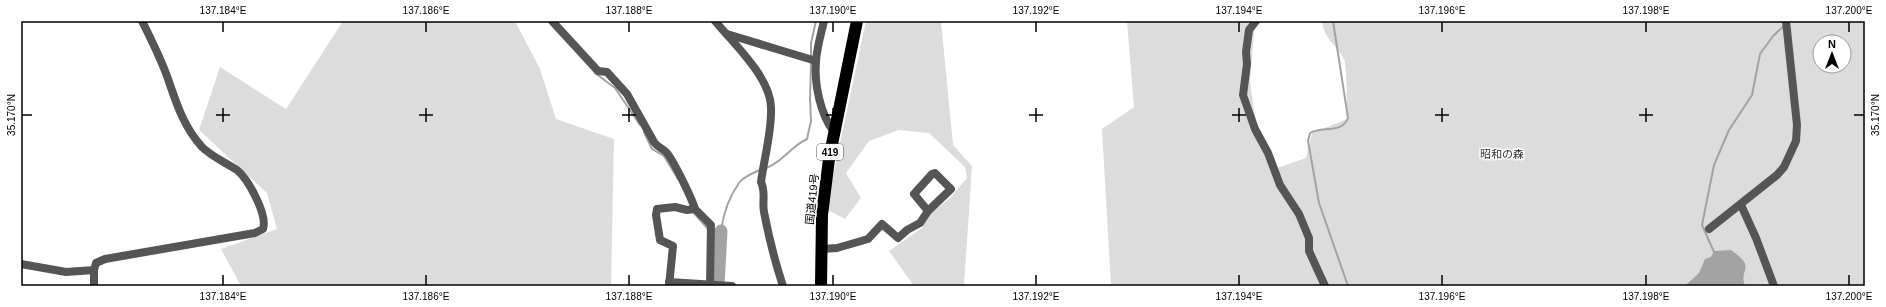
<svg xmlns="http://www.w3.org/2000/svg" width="1886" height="307" font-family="Helvetica,'Noto Sans JP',sans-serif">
  <rect width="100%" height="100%" fill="#fff"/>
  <g fill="#dcdcdc" fill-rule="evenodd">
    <polygon points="343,21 515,21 540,69 556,119 614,139 611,286 241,286 221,249 277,229 267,193 199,130 220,67 286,109"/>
    <polygon points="866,21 941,21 953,145 972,166 964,286 914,286 889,251 922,228 926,217 950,198 967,178 965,167 929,133 899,130 869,141 846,173 861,198 845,219 826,209"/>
    <path d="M1127,21H1255L1250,81L1256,125L1277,168L1306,158L1312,133L1347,119C1347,109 1347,65 1344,59C1337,46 1323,37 1322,21H1865V286H1111L1102,129L1134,107ZM1820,42H1844V66H1820Z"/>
  </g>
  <path fill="#a3a3a3" d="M1731,250C1758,269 1738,268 1745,286H1685L1699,273L1705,259L1711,257L1714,251Z"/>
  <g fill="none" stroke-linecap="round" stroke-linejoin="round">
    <g stroke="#a3a3a3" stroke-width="2">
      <path d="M1333,21L1348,118C1342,134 1322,126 1310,133L1308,141L1319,203L1348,286"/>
      <polyline points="811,56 811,43 816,21"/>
      <polyline points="595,73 615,88 640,125"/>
      <polyline points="644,132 652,149 664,156 678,179"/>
      <path d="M766,168C782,163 791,146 807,139L811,121L810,100L811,63"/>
      <polyline points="693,212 708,229"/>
      <path d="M713,230L721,231C723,216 729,197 739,183C743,177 753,173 760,170"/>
      <polyline points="1714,252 1702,225 1714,165 1729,130 1752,95 1760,54 1773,36 1784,26"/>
    </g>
    <polyline stroke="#a3a3a3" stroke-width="13" points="718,286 721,231"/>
    <g stroke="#555" stroke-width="8">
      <path d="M552,21L598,71L607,72L627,94L654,142C657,147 662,148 666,152C673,159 692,199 695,209L687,210L675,207L657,209L656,215L660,240L673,246L669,286"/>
      <path d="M715,21C734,44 771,78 771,108C772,131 764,159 761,182C766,192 762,202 764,212C769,238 775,262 783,286"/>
      <path d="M824,21C821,34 817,47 816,61C814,83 820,114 834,132"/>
      <polyline points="1256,21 1249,30 1246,52 1247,64 1243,95 1255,129 1268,153 1280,185 1299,214 1309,238 1309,251 1325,286"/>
      <polyline points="727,34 816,61"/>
      <polyline points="1741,205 1756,238 1774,286"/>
      <polyline points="695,209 711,225 710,285"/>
      <polyline points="1709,229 1777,175 1784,167 1796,141 1797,125 1786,21"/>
      <polyline points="821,249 837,248 868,239 882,224 898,238 907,230 920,223 928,211 914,194 932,174 935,173 951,189 928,211"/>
      <polyline points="21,264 66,272 94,270"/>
      <polyline points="669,282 732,286"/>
      <path d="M94,286V270L96,263L105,259L255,233L263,229C268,215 248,179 237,170C225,162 212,157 202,147C183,126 176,102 167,76C160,57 151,39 142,21"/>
    </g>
    <polyline stroke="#000" stroke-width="12" points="821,286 822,215 829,159 857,21"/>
  </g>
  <path fill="none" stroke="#000" stroke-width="1.5" d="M223,22V32M426,22V32M629,22V32M833,22V32M1036,22V32M1239,22V32M1442,22V32M1646,22V32M1849,22V32M223,108V122M426,108V122M629,108V122M833,108V122M1036,108V122M1239,108V122M1442,108V122M1646,108V122M22,115H32M216,115H230M419,115H433M622,115H636M826,115H840M1029,115H1043M1232,115H1246M1435,115H1449M1639,115H1653M1854,115H1864M223,275V285M426,275V285M629,275V285M833,275V285M1036,275V285M1239,275V285M1442,275V285M1646,275V285M1849,275V285"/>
  <g text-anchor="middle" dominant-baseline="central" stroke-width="3" stroke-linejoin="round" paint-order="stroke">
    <rect fill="#fff" stroke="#4c4c4c" stroke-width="1" x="817" y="144" width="26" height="16" rx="3"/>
    <g font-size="10" font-weight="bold" fill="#000">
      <text x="830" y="152">419</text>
    </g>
    <g font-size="11" fill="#333" stroke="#fff">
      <text x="1502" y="154">昭和の森</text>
    </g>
    <g font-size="11" fill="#000" stroke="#fff">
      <text transform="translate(812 199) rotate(-84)">国道419号</text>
    </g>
  </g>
  <rect width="1886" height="307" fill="none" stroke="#ffffff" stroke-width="44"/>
  <g transform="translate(1832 54)"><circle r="19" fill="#ffffff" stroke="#999999"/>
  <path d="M0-3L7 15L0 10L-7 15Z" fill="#000000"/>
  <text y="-6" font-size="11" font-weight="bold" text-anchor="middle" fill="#000000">N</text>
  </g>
  <rect x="22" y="22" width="1842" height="263" fill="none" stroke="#000" stroke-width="1.5"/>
  <g font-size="10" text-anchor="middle" fill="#000">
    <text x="223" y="14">137.184°E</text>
    <text x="426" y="14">137.186°E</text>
    <text x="629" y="14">137.188°E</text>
    <text x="833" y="14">137.190°E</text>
    <text x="1036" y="14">137.192°E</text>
    <text x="1239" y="14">137.194°E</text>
    <text x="1442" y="14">137.196°E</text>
    <text x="1646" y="14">137.198°E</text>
    <text x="1849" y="14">137.200°E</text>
    <text transform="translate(11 115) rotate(-90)" y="4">35.170°N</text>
    <text transform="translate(1875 115) rotate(-90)" y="4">35.170°N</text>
    <text x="223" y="300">137.184°E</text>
    <text x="426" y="300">137.186°E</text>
    <text x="629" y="300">137.188°E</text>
    <text x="833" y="300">137.190°E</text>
    <text x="1036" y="300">137.192°E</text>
    <text x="1239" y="300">137.194°E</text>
    <text x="1442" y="300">137.196°E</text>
    <text x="1646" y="300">137.198°E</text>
    <text x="1849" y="300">137.200°E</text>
  </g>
</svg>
